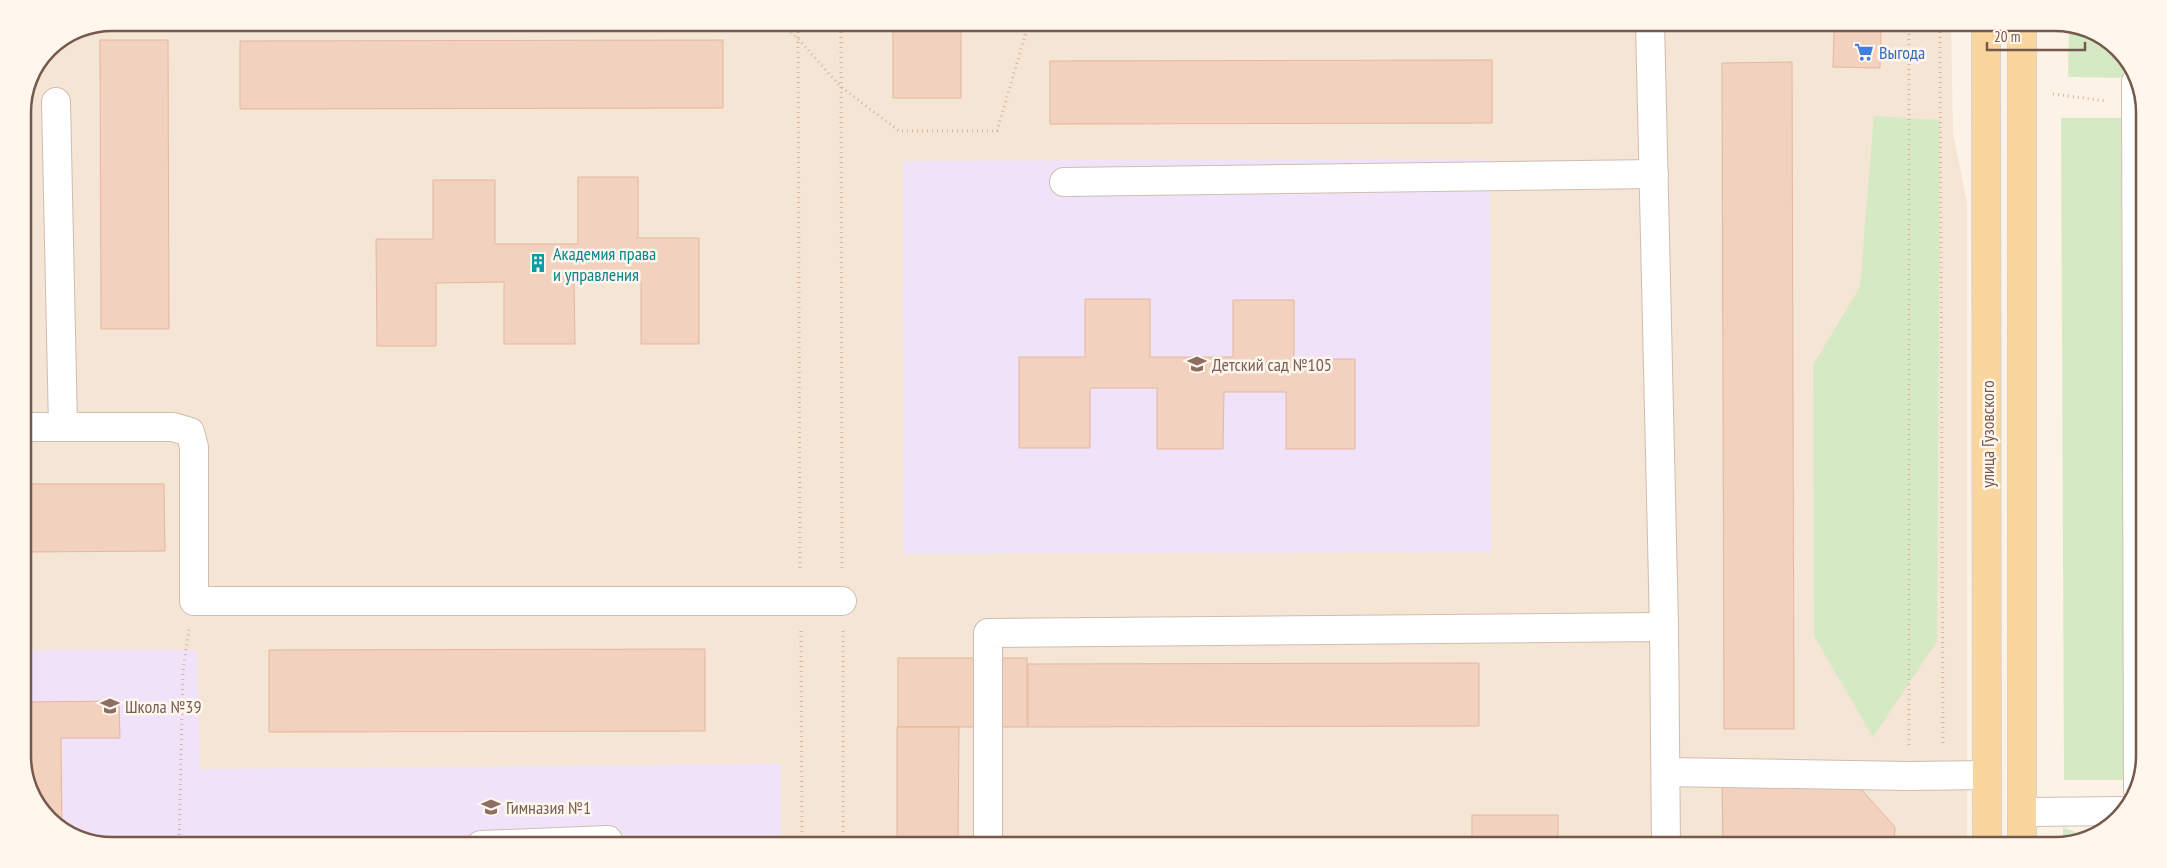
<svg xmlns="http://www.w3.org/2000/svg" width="2167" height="868" font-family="'PT Sans Narrow',sans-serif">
  <rect width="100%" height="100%" fill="#fcf3e6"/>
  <polygon fill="#f4e5d5" points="112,22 1951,23 1953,133 1967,203 1967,845 112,845 78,839 41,810 23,762 23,106 49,48 78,29"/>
  <g fill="#f0e3f9">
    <polygon points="1490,159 1491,552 904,554 903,161"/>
    <polygon points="23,650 197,650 200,769 781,764 781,845 112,845 78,839 41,810 23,762"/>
  </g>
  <g fill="#d5eac4">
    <polygon points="2069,25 2089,29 2123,57 2123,78 2068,77"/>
    <polygon points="1874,116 1940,120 1937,641 1873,737 1814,636 1813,365 1860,287"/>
    <polygon points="2061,118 2121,118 2124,780 2064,780"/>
    <polygon points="2063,827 2085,836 2063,843"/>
  </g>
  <g fill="#f2d1be" stroke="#e4b79e">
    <rect x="893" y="22" width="68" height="76"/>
    <polygon points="1834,31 1881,31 1880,68 1833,67"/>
    <polygon points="100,40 168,40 169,329 101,329"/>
    <polygon points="723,40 723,108 240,109 240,41"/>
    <polygon points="1492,60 1492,123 1050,124 1050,61"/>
    <polygon points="1792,62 1794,729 1724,729 1722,63"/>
    <polygon points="578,177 638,177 638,238 699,238 699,344 641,344 641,281 574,281 575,344 504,344 504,282 436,283 436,346 377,346 376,239 433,239 433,180 495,180 495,244 578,244"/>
    <polygon points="1085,299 1150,299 1150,357 1233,357 1233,300 1294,300 1294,359 1355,359 1355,449 1286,449 1286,392 1224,392 1223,449 1157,449 1157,388 1090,388 1090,448 1019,448 1019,357 1085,357"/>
    <polygon points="23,484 164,484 165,551 23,552"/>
    <polygon points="705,649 705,731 269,732 269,650"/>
    <rect x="898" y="658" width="129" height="69"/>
    <polygon points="1479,663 1479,726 1028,727 1028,664"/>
    <polygon points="119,701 120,738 61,738 62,827 41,810 23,762 23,702"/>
    <polygon points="897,727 959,727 958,845 897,845"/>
    <polygon points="1853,780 1895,827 1894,845 1723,845 1722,782"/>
    <rect x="1472" y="815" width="86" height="30"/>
  </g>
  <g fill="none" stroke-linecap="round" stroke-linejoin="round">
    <g stroke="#d0bdaf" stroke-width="30">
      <g id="minor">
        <polyline points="1650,22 1664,627 1666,845"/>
        <polyline points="2136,82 2138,790"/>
        <polyline points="56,102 63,427"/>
        <polyline points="1064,182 1654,174"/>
        <polyline points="23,427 173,427 190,432 194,447 194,601 842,601"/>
        <polyline points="1666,772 1909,776 1987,775"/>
        <polyline points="2022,812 2121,811"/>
        <polyline points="481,845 608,840"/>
        <polyline points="988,845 988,633 1664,627"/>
      </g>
    </g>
    <g stroke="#d9d1cd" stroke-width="30">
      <g id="major">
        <polyline points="1986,22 1987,845"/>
        <polyline points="2022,22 2022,845"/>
      </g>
    </g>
    <g stroke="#d7b4a1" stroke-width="3" stroke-dasharray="1 4" stroke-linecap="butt">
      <polyline points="780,22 798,39 841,87 899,131 997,131 1029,22"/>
      <polyline points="798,22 800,570"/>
      <polyline points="841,22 842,572"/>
      <polyline points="1940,22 1943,745"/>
      <polyline points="2053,94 2107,101"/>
      <polyline points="23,337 30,352"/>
      <polyline points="801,631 802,845"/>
      <polyline points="843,631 843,845"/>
      <polyline points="1909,745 1909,22"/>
      <polyline points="179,845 183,669 189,629"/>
    </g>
    <use href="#minor" stroke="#fff" stroke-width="28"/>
    <use href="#major" stroke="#fad69f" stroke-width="28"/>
  </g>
  <defs>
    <g id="supermarket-bare" transform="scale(1.5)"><path d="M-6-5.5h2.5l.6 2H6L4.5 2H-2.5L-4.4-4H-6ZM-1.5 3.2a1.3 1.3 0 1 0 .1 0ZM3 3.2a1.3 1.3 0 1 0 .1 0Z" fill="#3f7fe0" stroke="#fff7ed" stroke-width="2.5" paint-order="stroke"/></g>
    <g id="building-bare" transform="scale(1.5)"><path d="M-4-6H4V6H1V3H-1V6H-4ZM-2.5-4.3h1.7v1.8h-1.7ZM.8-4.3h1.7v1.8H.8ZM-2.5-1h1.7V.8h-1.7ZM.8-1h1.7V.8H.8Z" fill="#0f9aa8" stroke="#fff7ed" stroke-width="2.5" paint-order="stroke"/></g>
    <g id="school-bare" transform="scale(1.5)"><path d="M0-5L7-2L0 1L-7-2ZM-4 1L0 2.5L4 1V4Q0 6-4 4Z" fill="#8d6e63" stroke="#fff7ed" stroke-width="2.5" paint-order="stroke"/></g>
  </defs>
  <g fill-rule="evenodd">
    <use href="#supermarket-bare" x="1864" y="52"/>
    <use href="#building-bare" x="538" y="263"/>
    <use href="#school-bare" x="1197" y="364"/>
    <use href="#school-bare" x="110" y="706"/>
    <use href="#school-bare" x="491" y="807"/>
  </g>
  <g text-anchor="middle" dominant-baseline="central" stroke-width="5" stroke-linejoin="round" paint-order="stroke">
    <g font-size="18" fill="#366cbe" stroke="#fff7ed" text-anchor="start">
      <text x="1879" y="52">Выгода</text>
    </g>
    <g font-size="18" fill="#0d838f" stroke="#fff7ed" text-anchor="start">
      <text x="553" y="253">Академия права<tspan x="553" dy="21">и управления</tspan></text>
    </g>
    <g font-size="18" fill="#785e54" stroke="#fff7ed" text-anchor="start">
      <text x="1212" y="364">Детский сад №105</text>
      <text x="125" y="706">Школа №39</text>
      <text x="506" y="807">Гимназия №1</text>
    </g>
    <g font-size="18" fill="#76594b" stroke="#fff7ed">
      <text transform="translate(1987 434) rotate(-90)">улица Гузовского</text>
    </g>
  </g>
  <path d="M0 0H2167V868H0ZM112 31H2055A81 81 0 0 1 2136 112V756A81 81 0 0 1 2055 837H112A81 81 0 0 1 31 756V112A81 81 0 0 1 112 31Z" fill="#fff7ed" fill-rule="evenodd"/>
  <path fill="none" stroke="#76594b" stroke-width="2.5" d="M112 31H2055A81 81 0 0 1 2136 112V756A81 81 0 0 1 2055 837H112A81 81 0 0 1 31 756V112A81 81 0 0 1 112 31Z"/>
  <path d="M1987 42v8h98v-8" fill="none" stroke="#76594b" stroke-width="2.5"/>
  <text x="1994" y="42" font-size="15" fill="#76594b" stroke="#fff7ed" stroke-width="4" paint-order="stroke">20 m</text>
</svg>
